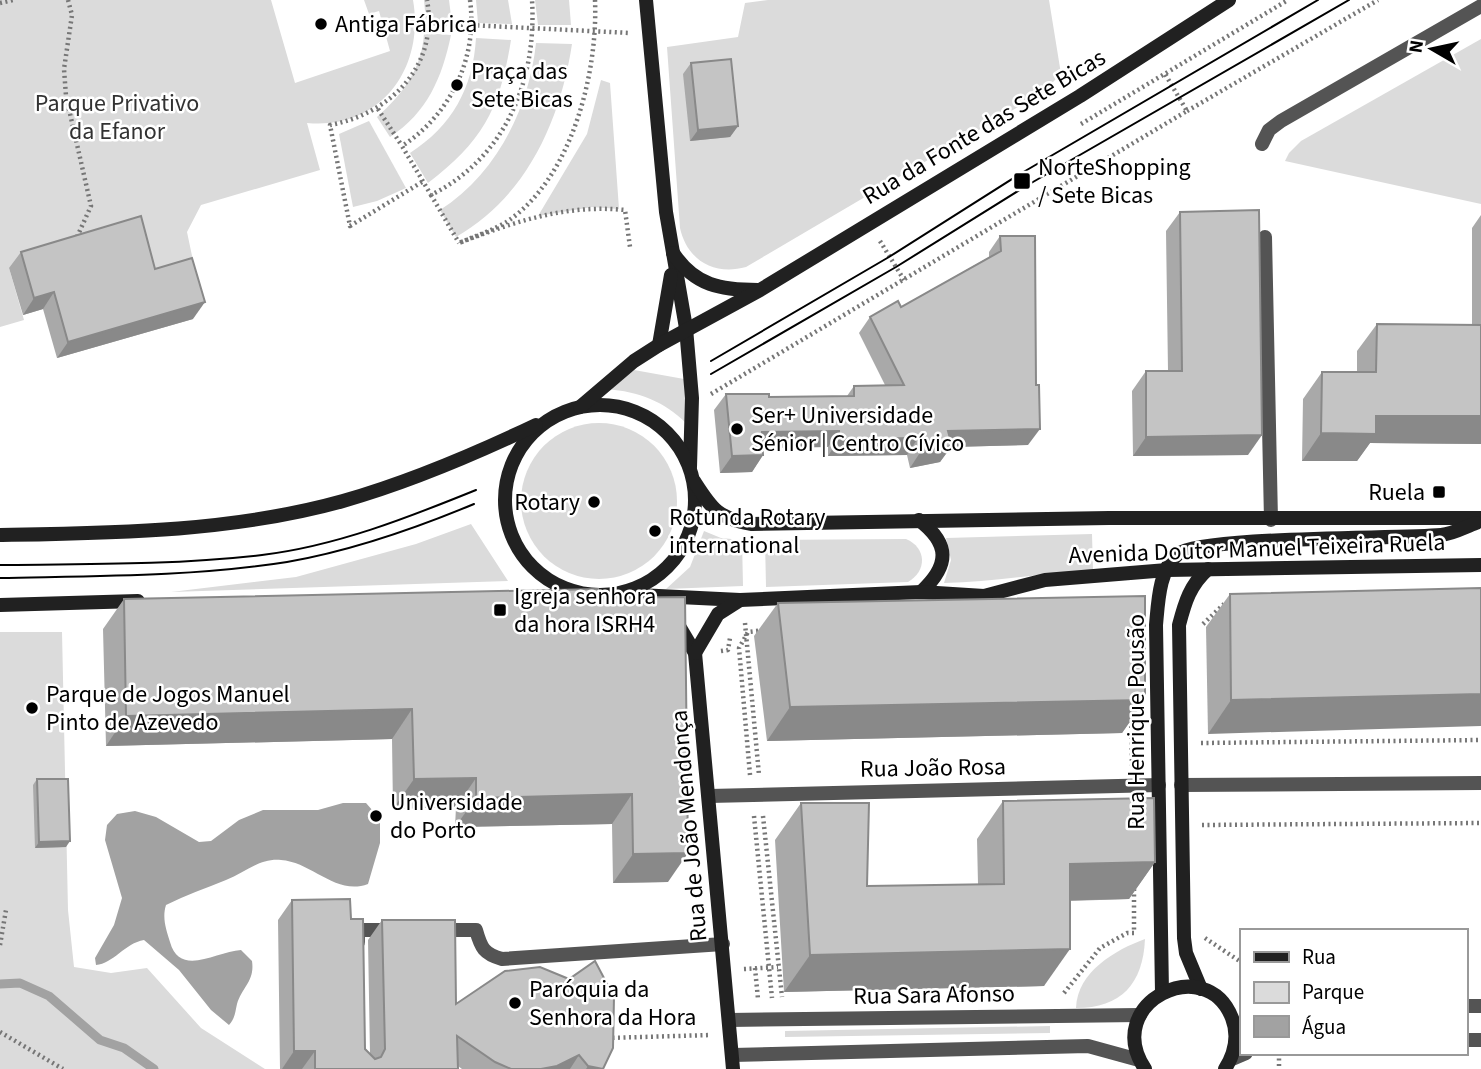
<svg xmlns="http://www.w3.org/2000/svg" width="1481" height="1069" font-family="'Source Sans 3',sans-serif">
  <rect width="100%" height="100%" fill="#fff"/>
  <g fill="#dbdbdb">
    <path d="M0,0H271L295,83L390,51L379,11L369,14L364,0H413C425,69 380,130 307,123L320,170L201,205L187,232L195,270L9,268L24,320L0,327Z"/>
    <polygon points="424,0 449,0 452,24 426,23"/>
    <polygon points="476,0 508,0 512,24 478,23"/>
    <polygon points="535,0 569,0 571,25 538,25"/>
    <path d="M768,0H1049L1061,74L1042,93L746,267C714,276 687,260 680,228L667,47L738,37L745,3Z"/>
    <path d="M424,33L451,35C442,78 427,113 390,137L377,117C404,93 422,68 424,33Z"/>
    <path d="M476,38L511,40C500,109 483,141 428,183L410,153C452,126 473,88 476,38Z"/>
    <polygon points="1481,39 1481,204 1285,161 1289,153 1301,141"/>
    <path d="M536,43L572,44C560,122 526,197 456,237L440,210C496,174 529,109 536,43Z"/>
    <polygon points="601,80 610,83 619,209 592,207 538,216 587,134"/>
    <polygon points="369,121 406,188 377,201 353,207 339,134"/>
    <path d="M634,370L684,379L687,424C664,401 639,392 607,389Z"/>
    <circle cx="599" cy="501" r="78"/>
    <polygon points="471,524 508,581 171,592 296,577 416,544"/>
    <polygon points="704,531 721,538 742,540 743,586 666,589 690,567"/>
    <path d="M1092,534L1093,570C1043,573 994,582 944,583L951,560L946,538Z"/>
    <path d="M906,539C927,548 927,571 908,582L766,587L765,540Z"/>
    <polygon points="0,632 62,632 68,910 74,967 111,973 147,968 201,1028 265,1069 0,1069"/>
    <path d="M1145,939C1143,984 1121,1008 1076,1008C1077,972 1115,950 1145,939Z"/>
    <polygon points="1050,1026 1050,1033 785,1037 785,1031"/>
  </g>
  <path fill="#a2a2a2" d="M343,803H366L380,819V843L368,884C336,896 312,862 281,860C259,858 245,873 226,880C206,888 186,895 166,905C162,918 166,929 170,942C180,978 217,951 241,950L252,961C255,981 242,987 237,1004C235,1013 235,1018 229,1025L211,1010L179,970L144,940C125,943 113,964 96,965L95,958L114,925L122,898L105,840L107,825L117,814L135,811L156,817L199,842L211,841L239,820L263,810H318Z"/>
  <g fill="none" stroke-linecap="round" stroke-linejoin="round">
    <polyline stroke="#a2a2a2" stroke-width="9" points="0,984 20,983 49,996 100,1040 124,1048 154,1069"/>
    <g stroke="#767676" stroke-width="4.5" stroke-dasharray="2 3.5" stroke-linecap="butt">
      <polyline points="68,0 72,15 64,69 66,96 91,206 77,237"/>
      <path d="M470,0C478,58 450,115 402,146L431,195C505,158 537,81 532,0"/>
      <path d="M595,0C598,73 572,177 508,221C494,230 475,236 459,243C514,222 565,204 625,210L630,247"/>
      <polyline points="0,3 13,0"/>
      <polyline points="428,23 630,33"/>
      <polyline points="378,109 402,146"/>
      <polyline points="1187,111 1378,0"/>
      <polyline points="1081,124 1288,0"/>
      <path d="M422,182L350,226L330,125C390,114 439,66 427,0"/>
      <polyline points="431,195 459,243"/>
      <polyline points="880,241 904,280"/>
      <polyline points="711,394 1187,111 1165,74"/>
      <polyline points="745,623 759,775"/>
      <polyline points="1203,624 1224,604"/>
      <polyline points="721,651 728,650 730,638"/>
      <polyline points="1131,715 1132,766"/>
      <polyline points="1201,743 1481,740"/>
      <polyline points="750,775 739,648 748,632 764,630"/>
      <polyline points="754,816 772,998"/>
      <polyline points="763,816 782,997"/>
      <polyline points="1202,825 1481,823"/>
      <polyline points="1205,938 1241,962"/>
      <polyline points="0,945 6,910"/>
      <polyline points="755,968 758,999"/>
      <polyline points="744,969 778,967"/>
      <polyline points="1064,993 1100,948 1127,933 1134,933 1134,889"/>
      <polyline points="0,1032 63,1069"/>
      <polyline points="607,1038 711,1035"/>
      <polyline points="1279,1053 1279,1069"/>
    </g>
    <g stroke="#545454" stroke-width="14">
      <polyline points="1465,1040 1481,1040"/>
      <polyline points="1232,1059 1246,1053"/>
    </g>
    <g stroke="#545454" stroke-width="14">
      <polyline points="1262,144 1269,130 1281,121 1481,6"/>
      <polyline points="1265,237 1271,520"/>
      <polyline points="1181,785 1481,783"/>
      <polyline points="709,796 1159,785"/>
      <path d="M437,930H476C481,948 484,954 502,959L723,944"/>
      <polyline points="358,942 358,930 393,930"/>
      <polyline points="1465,1006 1481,1006"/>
      <polyline points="729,1020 1140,1015"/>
      <polyline points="733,1055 1088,1046 1139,1060"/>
    </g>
    <g stroke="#212121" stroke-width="14">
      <polyline points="646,0 666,212 686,328 692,398 690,467"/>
      <path d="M673,253C695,286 721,290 758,290"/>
      <polyline points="659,345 671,275"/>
      <circle cx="600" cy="500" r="95"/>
      <polyline points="580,407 634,361 659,345 760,290 1080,96 1229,0"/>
      <path d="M694,481C712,509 717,518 752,524L1109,518H1481"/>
      <path d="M919,520C950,544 950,565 921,592"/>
      <path d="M0,535C114,533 232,532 343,501C410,482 473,455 536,425"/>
      <polyline points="618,594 740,600 921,592 984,596 1045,580 1167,570 1481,565"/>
      <polyline points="0,605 138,601"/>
      <polyline points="676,621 695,653 733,1069"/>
      <polyline points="695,653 718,614 740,600"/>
      <path d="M1201,989L1186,953L1184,938L1179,625C1185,602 1190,585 1208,569"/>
      <path d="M1162,992L1156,625C1158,604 1159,568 1178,554C1203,536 1397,539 1441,535C1453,534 1465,527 1476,523"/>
      <path d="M1145,1069C1101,1003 1206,951 1232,1018C1239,1036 1235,1053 1225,1069"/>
    </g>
    <g stroke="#000" stroke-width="2">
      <polyline points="711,361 889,257 1020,174 1318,0"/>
      <polyline points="711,374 896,267 1026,186 1349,0"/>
      <path d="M0,565C87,564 175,565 262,555C336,546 407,518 476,490"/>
      <path d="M0,578C96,576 192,577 287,562C351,551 414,529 474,504"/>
    </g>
  </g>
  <g fill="#a9a9a9">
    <polygon points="691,63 738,126 730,137 690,141 683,74"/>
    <polygon points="1180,212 1248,455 1133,456 1132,391 1146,371 1168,371 1166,231"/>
    <polygon points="1481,215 1481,444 1370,443 1357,461 1302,461 1303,399 1322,372 1357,372 1357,351 1377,324 1472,325 1472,228"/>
    <polygon points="1000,236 1028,445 951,447 940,462 910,468 907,455 828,456 828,447 763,448 763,455 752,472 720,473 714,410 726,394 769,397 847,396 854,386 885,385 859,333 870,317 901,307 989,257 989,252"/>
    <polygon points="21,252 155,269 193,319 57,358 43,309 23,315 9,268"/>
    <polygon points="1481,588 1208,734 1206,627 1230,594"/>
    <polygon points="598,598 668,882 613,883 612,824 455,827 456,807 393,809 392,739 106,746 103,629 124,599"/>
    <polygon points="778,603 1145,700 1122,733 767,741 754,636"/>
    <polygon points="37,779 66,847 35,848 33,785"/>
    <polygon points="1003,801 1155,862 1129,899 1070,901 1044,986 784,992 775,840 801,803 867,886 978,884 977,839"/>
    <polygon points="292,900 351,919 365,1049 370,1054 368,940 382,920 456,1004 505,971 603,1069 462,1069 458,1066 458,1069 280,1069 278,920"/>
  </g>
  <g fill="#898989">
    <polygon points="738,126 730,137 690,141 698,130"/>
    <polygon points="54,292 43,309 23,315 34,298"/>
    <polygon points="205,302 193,319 57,358 68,342"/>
    <polygon points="1376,416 1481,416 1481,444 1370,443 1357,461 1302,461 1321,433"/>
    <polygon points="1040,429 1028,445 951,447 940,462 910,468 921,451 948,431"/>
    <polygon points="839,431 828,447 751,448 762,432"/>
    <polygon points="1262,435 1248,455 1133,456 1146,437"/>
    <polygon points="918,438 907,455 828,456 839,439"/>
    <polygon points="763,455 752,472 720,473 732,456"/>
    <polygon points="1481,694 1481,726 1208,734 1231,700"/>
    <polygon points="1145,700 1122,733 767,741 790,707"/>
    <polygon points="412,709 392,739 106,746 126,716"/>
    <polygon points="476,778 456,807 393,809 414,779"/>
    <polygon points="632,794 612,824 455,827 476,798"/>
    <polygon points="70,841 66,847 35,848 39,842"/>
    <polygon points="688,853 668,882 613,883 633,854"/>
    <polygon points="1155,862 1129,899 1044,901 1070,864"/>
    <polygon points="1070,949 1044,986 784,992 810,955"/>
    <polygon points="294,1051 315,1051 302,1069 282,1069"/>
    <polygon points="579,1055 570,1069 541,1069"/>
    <polygon points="588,1066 602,1069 586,1069"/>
  </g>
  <g fill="#c4c4c4" stroke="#898989" stroke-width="2">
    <polygon points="731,59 738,126 698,130 691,63"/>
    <polygon points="1259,210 1262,435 1146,437 1146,371 1182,371 1180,212"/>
    <polygon points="141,216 155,269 192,258 205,302 68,342 54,292 34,298 21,252"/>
    <polygon points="1000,236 1035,236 1036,385 1039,385 1040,429 948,431 952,446 921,451 918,438 839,439 839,431 762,432 763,455 732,456 726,394 769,394 769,397 854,396 854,386 904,385 870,317 898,301 901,307 1001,251"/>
    <polygon points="1377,324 1481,325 1481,416 1376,416 1376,434 1321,433 1322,372 1376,372"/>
    <polygon points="1481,588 1481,694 1231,700 1230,594"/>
    <polygon points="598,589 598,598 685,597 688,853 633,854 632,794 476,798 476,778 414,779 412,709 126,716 124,599"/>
    <polygon points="1145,596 1145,700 790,707 778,603"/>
    <polygon points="37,779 68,779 70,841 39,842"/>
    <polygon points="1154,798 1155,862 1070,864 1070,949 810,955 801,803 869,803 867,886 1004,884 1003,801"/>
    <polygon points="350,899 351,919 363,919 365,1049 375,1059 381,1057 385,1049 382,920 455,920 456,1004 505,971 540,967 569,979 595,961 614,997 613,1048 603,1069 588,1066 579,1055 557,1066 541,1069 511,1069 495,1062 457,1036 458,1069 315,1069 315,1051 294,1051 292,900"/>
  </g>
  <g fill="#000" stroke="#fff" stroke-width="2.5">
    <circle cx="321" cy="24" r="7"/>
    <circle cx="457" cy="85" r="7"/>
    <rect x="1013" y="172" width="18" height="18" rx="3.5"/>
    <circle cx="737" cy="429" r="7"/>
    <rect x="1432" y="485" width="14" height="14" rx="3.5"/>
    <circle cx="594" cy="502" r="7"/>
    <circle cx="655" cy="531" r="7"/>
    <rect x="493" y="603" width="14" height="14" rx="3.5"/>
    <circle cx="32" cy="708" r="7"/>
    <circle cx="376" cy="816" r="7"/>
    <circle cx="515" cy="1003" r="7"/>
  </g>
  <g text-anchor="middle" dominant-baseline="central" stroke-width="5" stroke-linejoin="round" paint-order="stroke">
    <g font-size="24" fill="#000" stroke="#fff" text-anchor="start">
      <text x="335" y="24">Antiga Fábrica</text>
      <text x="471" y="71">Praça das<tspan x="471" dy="28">Sete Bicas</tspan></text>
      <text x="1038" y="167">NorteShopping<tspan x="1038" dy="28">/ Sete Bicas</tspan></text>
      <text x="751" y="415">Ser+ Universidade<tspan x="751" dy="28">Sénior | Centro Cívico</tspan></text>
      <text x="1425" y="492" text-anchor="end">Ruela</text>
      <text x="580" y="502" text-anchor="end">Rotary</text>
      <text x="669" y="517">Rotunda Rotary<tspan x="669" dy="28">international</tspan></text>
      <text x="514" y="596">Igreja senhora<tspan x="514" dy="28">da hora ISRH4</tspan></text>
      <text x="46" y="694">Parque de Jogos Manuel<tspan x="46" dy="28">Pinto de Azevedo</tspan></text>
      <text x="390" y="802">Universidade<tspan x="390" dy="28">do Porto</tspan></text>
      <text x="529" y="989">Paróquia da<tspan x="529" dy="28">Senhora da Hora</tspan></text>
    </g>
    <g font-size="24" fill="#323232" stroke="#fff">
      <text x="117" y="103">Parque Privativo<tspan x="117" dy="28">da Efanor</tspan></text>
    </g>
    <g font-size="24" fill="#000" stroke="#fff">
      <text transform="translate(984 127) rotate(-31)">Rua da Fonte das Sete Bicas</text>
      <text transform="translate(1257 549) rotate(-2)">Avenida Doutor Manuel Teixeira Ruela</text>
      <text transform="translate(1136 722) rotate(-90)">Rua Henrique Pousão</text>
      <text transform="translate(933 768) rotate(-1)">Rua João Rosa</text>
      <text transform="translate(689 826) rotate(-95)">Rua de João Mendonça</text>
      <text transform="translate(934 995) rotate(-1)">Rua Sara Afonso</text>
    </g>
  </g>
  <rect x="1240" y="929" width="228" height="126" fill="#ffffff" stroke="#999999" stroke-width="2"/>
  <rect x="1254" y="952" width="35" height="10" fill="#212121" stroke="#999999" stroke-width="2"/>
  <text x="1302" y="964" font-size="21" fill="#000000">Rua</text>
  <rect x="1254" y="982" width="35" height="21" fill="#dbdbdb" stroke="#999999" stroke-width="2"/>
  <text x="1302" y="999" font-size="21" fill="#000000">Parque</text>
  <rect x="1254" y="1016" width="35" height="21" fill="#a2a2a2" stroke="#999999" stroke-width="2"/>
  <text x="1302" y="1034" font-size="21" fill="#000000">Água</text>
  <g transform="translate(1432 49) rotate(279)" stroke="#ffffff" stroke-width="5" paint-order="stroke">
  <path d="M0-5L12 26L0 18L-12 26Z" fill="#000000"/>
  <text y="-10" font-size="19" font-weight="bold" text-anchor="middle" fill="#000000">N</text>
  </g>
</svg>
